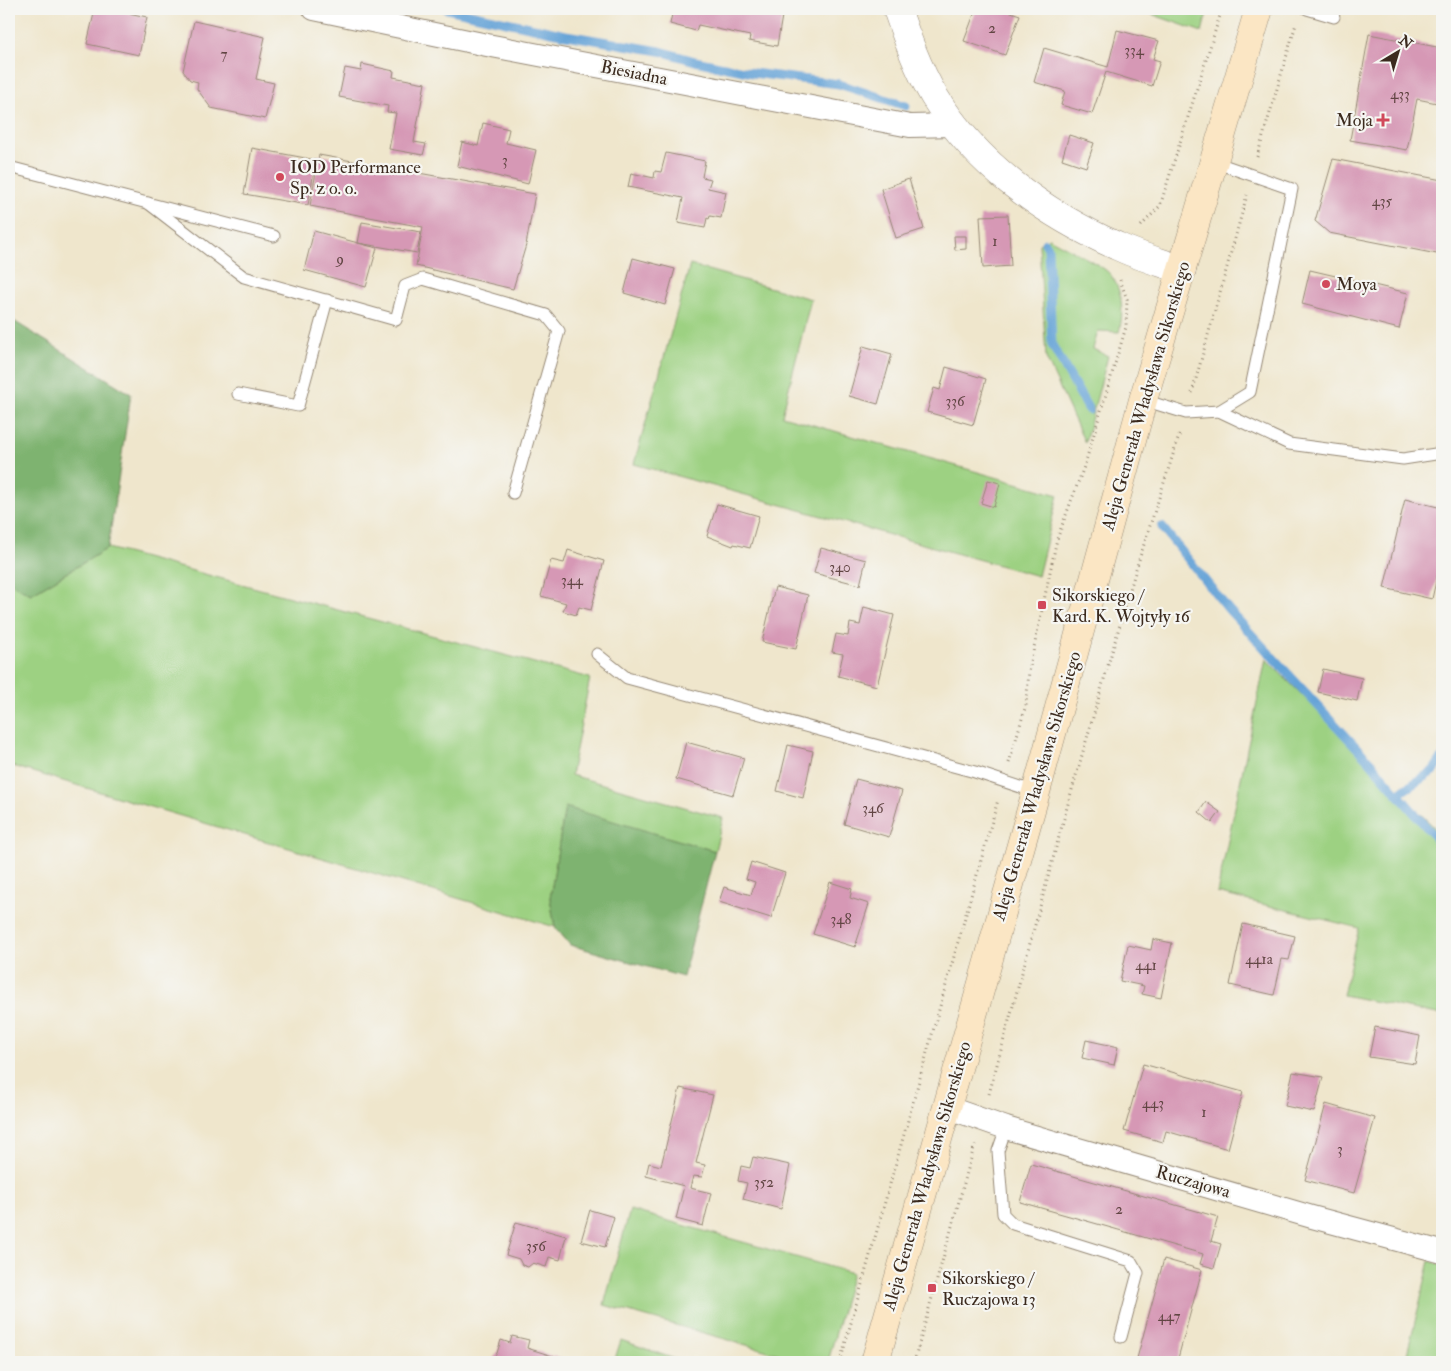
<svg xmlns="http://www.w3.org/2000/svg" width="1451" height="1371" font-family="'IM FELL Double Pica',serif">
  <rect width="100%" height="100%" fill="#f6f6f2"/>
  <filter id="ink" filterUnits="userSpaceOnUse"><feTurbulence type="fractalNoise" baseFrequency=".02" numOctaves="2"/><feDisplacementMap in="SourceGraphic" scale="10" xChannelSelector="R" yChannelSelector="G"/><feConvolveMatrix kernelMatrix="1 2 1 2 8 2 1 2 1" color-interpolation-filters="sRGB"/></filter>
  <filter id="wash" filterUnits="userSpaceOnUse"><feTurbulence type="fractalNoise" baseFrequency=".0096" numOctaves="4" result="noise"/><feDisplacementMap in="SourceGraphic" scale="20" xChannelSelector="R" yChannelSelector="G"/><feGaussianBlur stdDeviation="1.12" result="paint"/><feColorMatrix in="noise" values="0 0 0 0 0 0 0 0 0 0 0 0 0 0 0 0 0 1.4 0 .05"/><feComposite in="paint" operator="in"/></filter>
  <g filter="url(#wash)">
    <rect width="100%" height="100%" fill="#efe6cc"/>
    <g fill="#9dd182" stroke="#6c7e50">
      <polygon points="1137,9 1208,9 1202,32"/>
      <path d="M1049,238C1061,245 1102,265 1109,273C1123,289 1124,313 1119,332L1098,331L1093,349L1108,356L1085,443L1046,358L1039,244Z"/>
      <polygon points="690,265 811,299 782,416 1058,495 1038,576 634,464"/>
      <polygon points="108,548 590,678 571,775 723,818 715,851 565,808 550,898 555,927 9,765 9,582 31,594"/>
      <polygon points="1266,659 1442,835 1442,1015 1343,995 1359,928 1217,893"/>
      <polygon points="630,1210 852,1273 828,1362 807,1362 604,1305"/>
      <polygon points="1430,1261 1442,1265 1442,1362 1405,1362"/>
      <polygon points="621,1340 683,1362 614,1362"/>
    </g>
    <g fill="#7eb370" stroke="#5c6e47">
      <polygon points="9,318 131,394 108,548 31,594 9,582"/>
      <polygon points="565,807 715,851 683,977 570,945 555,927 550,898"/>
    </g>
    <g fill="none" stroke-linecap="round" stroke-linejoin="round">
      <g stroke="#65a3d7" stroke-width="9">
        <polyline points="447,9 566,35 660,51 695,61 753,73 839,84 906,106"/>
        <polyline points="1045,243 1048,248 1052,345 1089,410"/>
        <polyline points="1162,527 1229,610 1371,763 1442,845"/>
        <polyline points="1398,794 1433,771 1442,758"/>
      </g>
    </g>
    <g id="blocks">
      <g fill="#d698b5">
        <polygon points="95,9 110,9 147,17 139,55 87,44"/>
        <polygon points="673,9 776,9 783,10 777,46 749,41 750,36 698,25 696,31 670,24"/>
        <polygon points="976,9 1002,9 1020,15 1005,55 964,41"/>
        <polygon points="194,21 265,37 256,79 274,83 265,119 211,108 197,89 198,82 190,80 183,71"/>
        <polygon points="1117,30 1159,41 1153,59 1160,61 1152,86 1106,72 1092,114 1061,105 1065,91 1034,82 1044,48 1108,67"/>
        <polygon points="1369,34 1442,48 1442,104 1417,99 1407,150 1350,140"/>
        <polygon points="362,64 394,71 393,77 425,83 414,142 426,144 423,155 389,149 396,113 387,112 388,106 339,97 345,68 361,71"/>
        <polygon points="483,123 509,129 506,143 536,150 528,184 457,166 462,142 478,146"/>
        <polygon points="1069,135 1094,143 1086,167 1062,159"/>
        <polygon points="252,148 316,160 308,205 244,194"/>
        <polygon points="666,153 705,161 702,177 711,179 708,188 726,192 721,218 710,216 709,219 707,218 705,228 678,223 683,198 628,187 631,173 654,178 655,171 661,172"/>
        <polygon points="319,155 535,194 526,245 513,289 416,266 423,227 310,206"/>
        <polygon points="1333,159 1442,180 1442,255 1329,233 1315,221"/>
        <polygon points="909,179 924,229 896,238 881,189"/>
        <polygon points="1008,215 1011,266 983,268 980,216"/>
        <polygon points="362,222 421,232 417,253 358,243 377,248 366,287 304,270 314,231 358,243"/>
        <polygon points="954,236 966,236 966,249 955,250"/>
        <polygon points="633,258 675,269 665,305 624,293"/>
        <polygon points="1310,270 1408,293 1399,329 1302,304"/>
        <polygon points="863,346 892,354 878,404 849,396"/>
        <polygon points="946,367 986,379 973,425 927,412 934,388 940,390"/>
        <polygon points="988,480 1000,483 994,507 981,503"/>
        <polygon points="1405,499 1442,508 1442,554 1432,599 1384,588"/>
        <polygon points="717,504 759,516 750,548 734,544 733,546 707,536"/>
        <polygon points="821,548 866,560 860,585 814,573"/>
        <polygon points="568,550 604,561 591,610 579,607 576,615 563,611 566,603 541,596 551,560 564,563"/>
        <polygon points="775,587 808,595 796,649 762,642"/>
        <polygon points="864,607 894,615 877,686 838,676 843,654 832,652 836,634 848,636 850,623 860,625"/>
        <polygon points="1323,669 1362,678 1357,701 1318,692"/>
        <polygon points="686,742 744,758 733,795 676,779"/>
        <polygon points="788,745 813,751 803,798 777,791"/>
        <polygon points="856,779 902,791 889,837 844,824"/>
        <polygon points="1206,802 1220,812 1212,823 1199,812"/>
        <polygon points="751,862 785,873 771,918 719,902 724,887 751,895 755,882 746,879"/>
        <polygon points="830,882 852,889 850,898 869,904 855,947 813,934"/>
        <polygon points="1243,924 1295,936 1289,960 1282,959 1274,995 1230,985"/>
        <polygon points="1153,939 1172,943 1161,998 1142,994 1144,986 1120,981 1128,945 1151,950"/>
        <polygon points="1375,1027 1420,1036 1415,1064 1369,1057"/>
        <polygon points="1086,1040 1118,1047 1114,1065 1082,1058"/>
        <polygon points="1143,1064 1243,1092 1228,1149 1166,1131 1163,1142 1124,1131"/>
        <polygon points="1293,1072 1323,1077 1314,1112 1285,1106"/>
        <polygon points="680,1088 713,1095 696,1163 705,1165 702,1177 693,1176 690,1188 711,1193 703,1226 676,1219 684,1186 646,1176 649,1163 661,1166"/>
        <polygon points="1326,1104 1375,1118 1354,1193 1305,1180"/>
        <polygon points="753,1157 790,1165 781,1209 743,1199 747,1183 738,1181 741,1166 750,1168"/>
        <polygon points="1031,1164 1218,1217 1211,1241 1221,1244 1214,1268 1200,1264 1203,1254 1020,1202"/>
        <polygon points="590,1210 614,1217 605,1247 581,1241"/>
        <polygon points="516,1222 566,1236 560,1260 549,1257 546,1267 533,1263 528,1267 522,1265 519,1259 506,1255"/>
        <polygon points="1164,1259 1202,1270 1177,1362 1136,1362"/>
        <polygon points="512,1336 529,1340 527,1348 562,1359 562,1362 491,1362 497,1353 501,1340 510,1343"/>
      </g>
    </g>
  </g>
  <g filter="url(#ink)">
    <use href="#blocks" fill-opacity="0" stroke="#958875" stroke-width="1"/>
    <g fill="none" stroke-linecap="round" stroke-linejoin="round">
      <g stroke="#958875" stroke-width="13">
        <g id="service">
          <polyline points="1307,9 1334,17"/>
          <polyline points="9,167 274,236"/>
          <polyline points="148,203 244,277 396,320 405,286 423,279 546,315 559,331 513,493"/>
          <polyline points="238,394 298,406 327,300"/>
          <polyline points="1143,400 1186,413 1219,411 1250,392 1292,189 1214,162"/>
          <polyline points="1219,411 1289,444 1403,459 1442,453"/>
          <polyline points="597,654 627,678 975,772 1036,792"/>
          <polyline points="1006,1128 998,1151 1003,1214 1013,1224 1131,1261 1138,1273 1121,1337"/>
        </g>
      </g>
      <g stroke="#958875" stroke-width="24">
        <g id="minor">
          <polyline points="314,9 487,45 910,126 954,125"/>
          <polyline points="946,1107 1006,1128 1312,1217 1442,1252"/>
        </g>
      </g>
      <g stroke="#958875" stroke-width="29">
        <path id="tertiary" d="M897,9C907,38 918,69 934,96C976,165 1045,214 1117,246C1138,256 1160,262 1182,270"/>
      </g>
      <g stroke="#958875" stroke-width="29">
        <polyline id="secondary" points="875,1362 1036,792 1143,400 1259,9"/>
      </g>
      <g stroke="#958875" stroke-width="3" stroke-dasharray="1 4" stroke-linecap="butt">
        <polyline points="1257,157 1296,24"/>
        <polyline points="1141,226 1160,206 1222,9"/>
        <polyline points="1192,393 1247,195"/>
        <polyline points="1009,763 1026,705 1029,671 1057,539 1085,464 1126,327 1127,299 1120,280"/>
        <polyline points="989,1094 1069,800 1136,569 1180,433"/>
        <polyline points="840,1362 998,800"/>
        <polyline points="914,1362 975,1144"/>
      </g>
      <use href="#service" stroke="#fff" stroke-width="11"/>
      <use href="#minor" stroke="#fff" stroke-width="22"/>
      <use href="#tertiary" stroke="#fff" stroke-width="28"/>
      <use href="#secondary" stroke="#fbe6c4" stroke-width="28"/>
    </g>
  </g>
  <g fill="#d1495b" stroke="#f6f6f2" stroke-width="2">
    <path d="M1380.5 112.5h5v5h5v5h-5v5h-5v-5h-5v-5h5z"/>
    <circle cx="280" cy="177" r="5"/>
    <circle cx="1326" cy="284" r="5"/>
    <rect x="1037" y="600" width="10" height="10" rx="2.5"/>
    <rect x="927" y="1283" width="10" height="10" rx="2.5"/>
  </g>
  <g text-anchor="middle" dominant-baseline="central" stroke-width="4.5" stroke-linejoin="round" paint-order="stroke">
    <g font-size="15" fill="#624644">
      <text x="992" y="28">2</text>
      <text x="1134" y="50">334</text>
      <text x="224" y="54">7</text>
      <text x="1400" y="94">433</text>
      <text x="505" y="160">3</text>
      <text x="1382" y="201">435</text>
      <text x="995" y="241">1</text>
      <text x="340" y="259">9</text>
      <text x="955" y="401">336</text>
      <text x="840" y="567">340</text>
      <text x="572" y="580">344</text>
      <text x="873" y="808">346</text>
      <text x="841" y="919">348</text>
      <text x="1259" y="959">441a</text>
      <text x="1146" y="965">441</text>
      <text x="1153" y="1103">443</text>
      <text x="1204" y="1112">1</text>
      <text x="1340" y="1149">3</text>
      <text x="764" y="1182">352</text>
      <text x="1119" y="1209">2</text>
      <text x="536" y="1246">356</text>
      <text x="1169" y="1316">447</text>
    </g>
    <g font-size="18" fill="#3b2a1e" stroke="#f6f6f2">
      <text transform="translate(634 73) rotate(11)">Biesiadna</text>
      <text transform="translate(1146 396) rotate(-74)">Aleja Generała Władysława Sikorskiego</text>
      <text transform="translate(1037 786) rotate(-74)">Aleja Generała Władysława Sikorskiego</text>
      <text transform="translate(927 1176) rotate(-74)">Aleja Generała Władysława Sikorskiego</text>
      <text transform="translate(1193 1182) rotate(16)">Ruczajowa</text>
    </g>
    <g font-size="18" fill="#3b2a1e" stroke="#f6f6f2" text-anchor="start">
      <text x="1373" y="120" text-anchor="end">Moja</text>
      <text x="290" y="167">IOD Performance<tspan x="290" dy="21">Sp. z o. o.</tspan></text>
      <text x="1336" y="284">Moya</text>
      <text x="1052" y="595">Sikorskiego /<tspan x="1052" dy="21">Kard. K. Wojtyły 16</tspan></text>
      <text x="942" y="1278">Sikorskiego /<tspan x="942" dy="21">Ruczajowa 13</tspan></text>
    </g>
  </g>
  <rect width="1451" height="1371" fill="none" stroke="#f6f6f2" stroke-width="30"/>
  <g transform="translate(1398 52) rotate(38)" stroke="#f6f6f2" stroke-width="4" paint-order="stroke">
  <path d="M0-4L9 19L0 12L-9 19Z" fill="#3b2a1e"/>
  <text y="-8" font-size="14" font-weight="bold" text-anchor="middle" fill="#3b2a1e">N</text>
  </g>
</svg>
